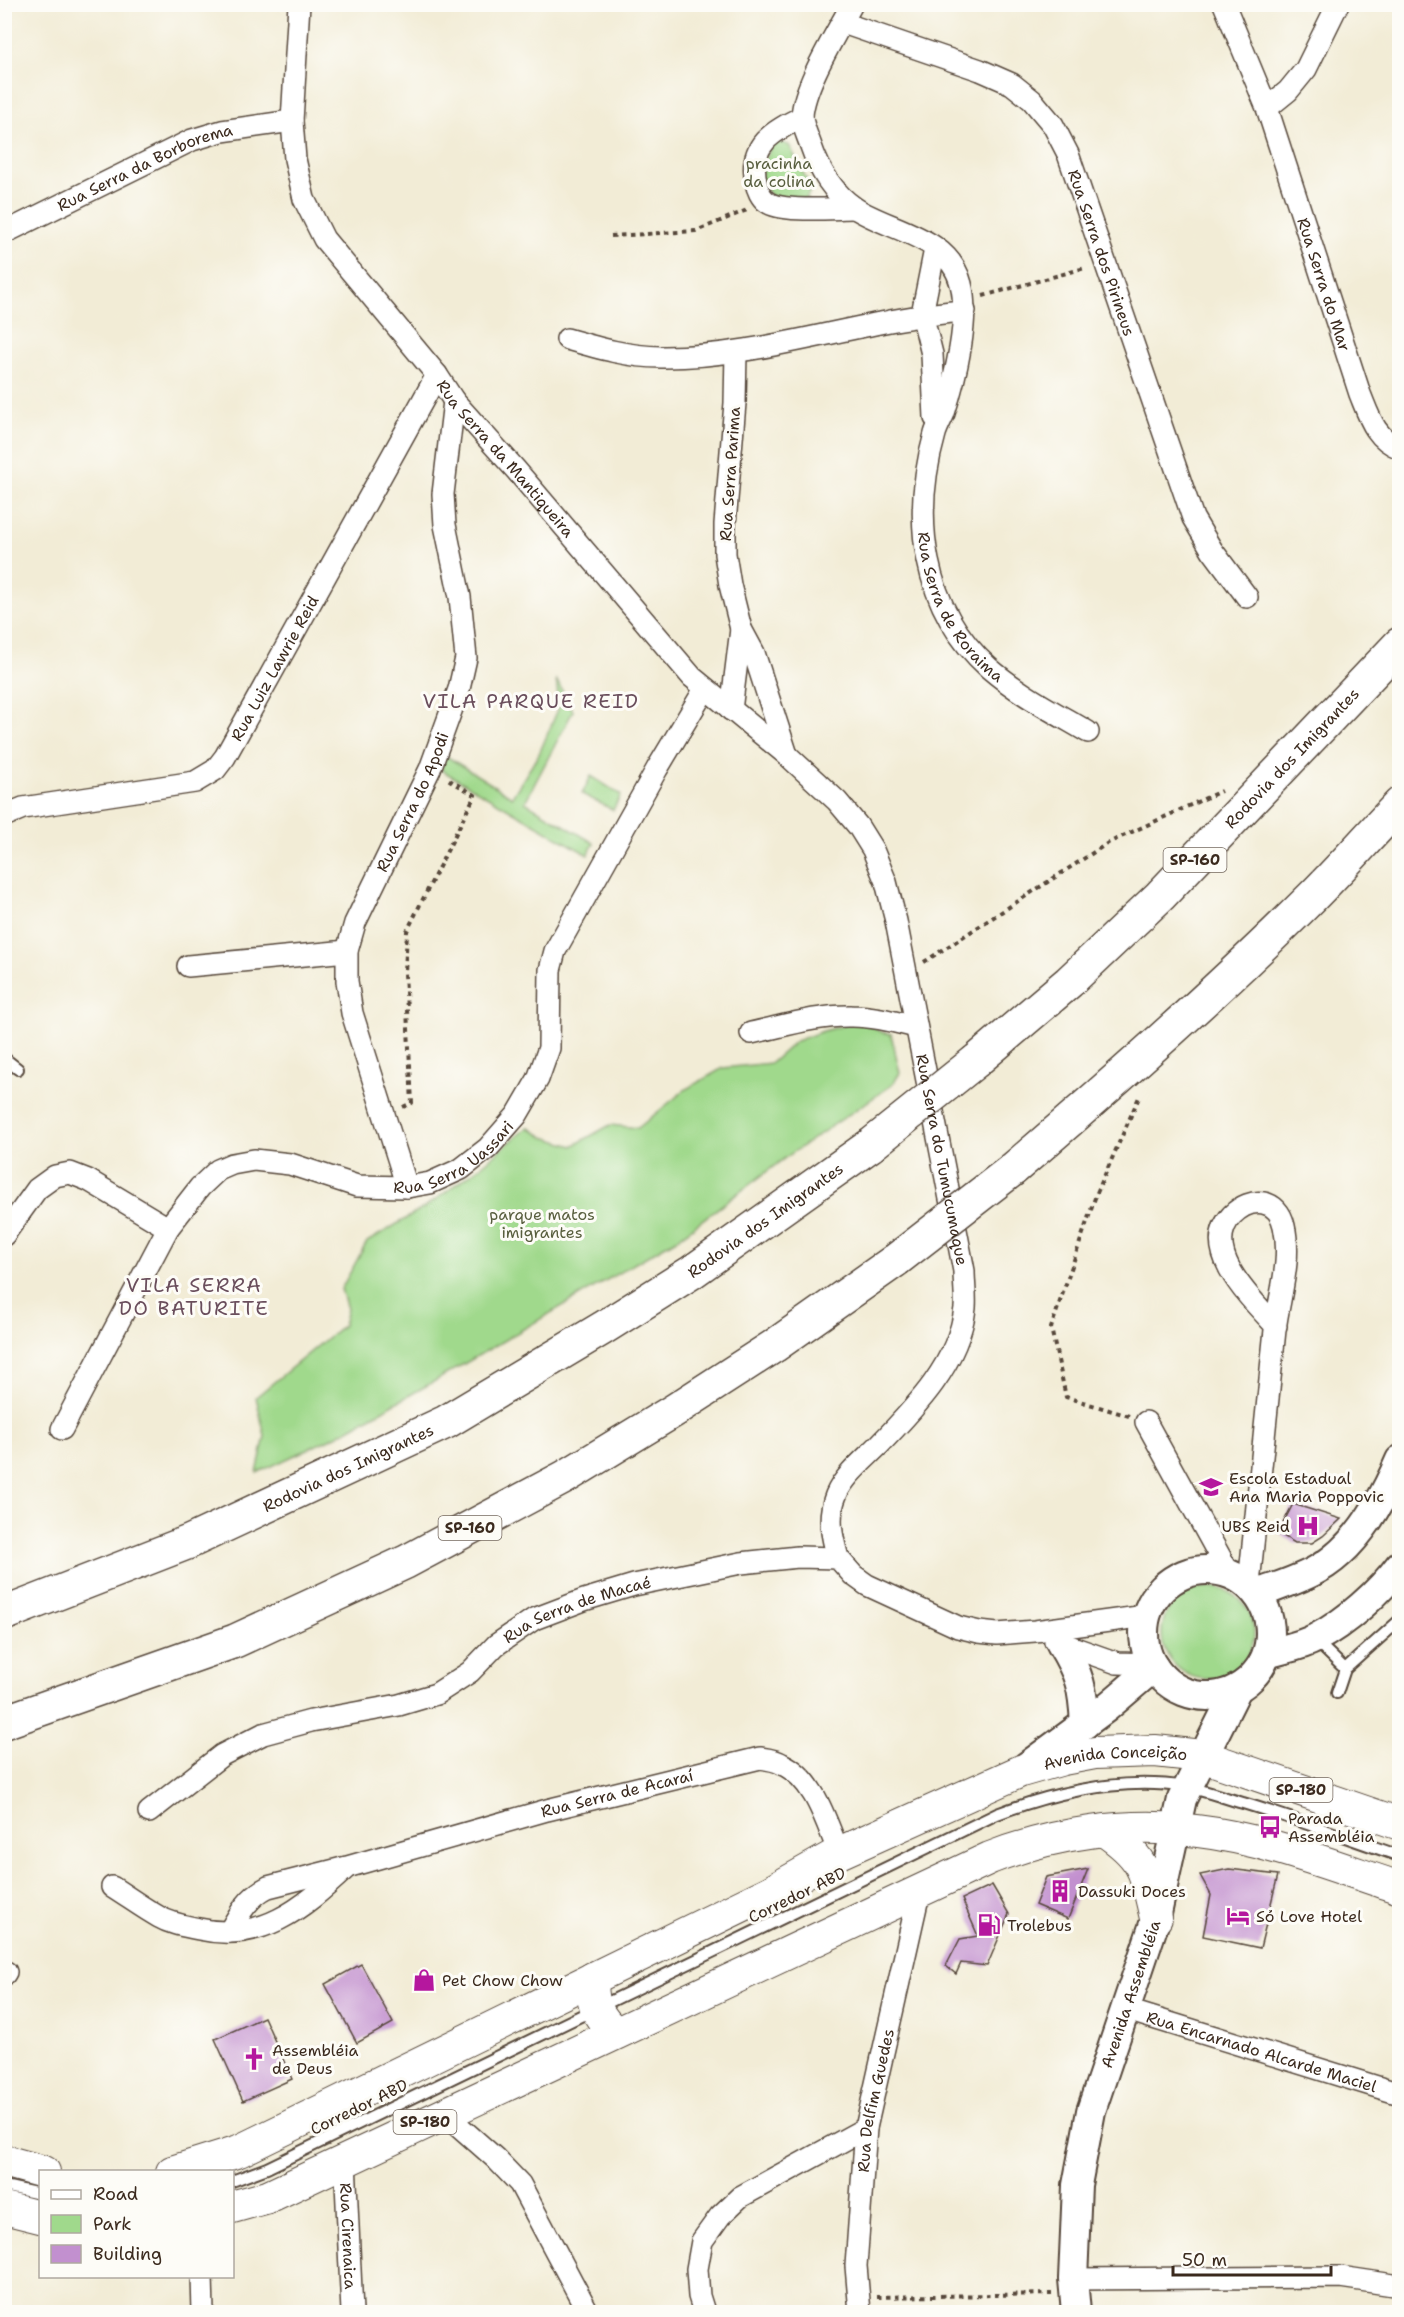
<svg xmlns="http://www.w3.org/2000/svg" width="1404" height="2317" font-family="'Shantell Sans',sans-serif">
  <rect width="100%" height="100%" fill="#fdfcf7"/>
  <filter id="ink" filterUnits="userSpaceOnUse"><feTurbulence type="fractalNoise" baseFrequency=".0167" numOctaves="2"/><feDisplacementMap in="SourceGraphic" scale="12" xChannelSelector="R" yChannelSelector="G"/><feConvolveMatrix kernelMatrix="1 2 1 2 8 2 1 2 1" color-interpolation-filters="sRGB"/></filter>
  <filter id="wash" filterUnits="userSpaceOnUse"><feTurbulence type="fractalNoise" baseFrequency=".008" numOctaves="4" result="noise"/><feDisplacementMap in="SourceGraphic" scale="24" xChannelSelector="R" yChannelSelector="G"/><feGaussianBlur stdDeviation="1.35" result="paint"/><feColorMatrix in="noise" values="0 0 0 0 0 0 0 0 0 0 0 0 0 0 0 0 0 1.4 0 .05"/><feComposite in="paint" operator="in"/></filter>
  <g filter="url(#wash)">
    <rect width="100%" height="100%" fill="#f2ecd6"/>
    <g fill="#a0d98c" stroke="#6e8255" stroke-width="1.5">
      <polygon points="773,140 789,145 811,188 805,202 771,196 759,177"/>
      <polygon points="556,679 573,711 525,802 594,843 588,855 441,770 446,756 512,797 539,754 559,707"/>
      <polygon points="591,776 621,795 613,810 582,794"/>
      <polygon points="861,1021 881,1032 891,1034 900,1073 892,1085 785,1158 678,1238 435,1381 338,1435 257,1473 265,1436 256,1397 343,1325 347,1309 341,1289 367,1242 427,1206 480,1167 528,1127 544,1137 573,1146 610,1125 638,1128 686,1089 723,1068 771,1063 796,1041 823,1031"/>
      <circle cx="1208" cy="1633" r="46"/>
    </g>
    <g id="blocks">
      <g fill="#c290cf">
        <polygon points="1293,1504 1341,1519 1323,1536 1312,1543 1295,1543 1278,1533"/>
        <polygon points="1088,1869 1068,1919 1035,1905 1046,1877"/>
        <polygon points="1229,1869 1278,1875 1260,1948 1203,1936 1211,1895 1200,1875"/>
        <polygon points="992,1885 1009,1914 987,1966 961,1963 956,1974 946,1966 960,1939 978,1936 962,1899"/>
        <polygon points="361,1964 393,2023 357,2043 325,1984"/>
        <polygon points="264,2017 292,2079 243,2101 215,2039"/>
      </g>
    </g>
  </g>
  <g filter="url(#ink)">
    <use href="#blocks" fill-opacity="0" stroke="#56473a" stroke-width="1.5"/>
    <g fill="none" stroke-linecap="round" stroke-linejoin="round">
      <g stroke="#56473a" stroke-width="14">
        <g id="lane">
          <polyline points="4,1058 18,1069"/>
          <polyline points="1315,1640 1345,1669"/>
          <polyline points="1337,1693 1345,1669 1400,1620"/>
          <path d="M232,2181L267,2168L997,1814C1055,1792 1123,1777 1186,1787C1205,1790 1224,1798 1243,1803C1296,1819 1347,1838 1400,1856"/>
          <polyline points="4,2186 40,2194"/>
        </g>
      </g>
      <g stroke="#56473a" stroke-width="24">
        <g id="street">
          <path id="s1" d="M299,4L292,121L295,159L304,199L324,239L437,375L454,401L516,470L692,677L787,755L837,801L858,826L873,850L886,882L896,921L964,1271C964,1283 966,1296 965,1308C959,1363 915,1408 878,1446C864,1460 844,1476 836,1495C827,1517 832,1537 838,1558"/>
          <path id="s2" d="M852,4C837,33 804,84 802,116C802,125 808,137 811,146C819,170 834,194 855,208C890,231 949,236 961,284C970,319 955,379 944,413C941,420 937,427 935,434C911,518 922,608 989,668C1019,694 1054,712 1088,732"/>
          <path id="s3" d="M1224,4L1267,108L1360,394C1369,416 1375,439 1400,448"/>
          <path id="s4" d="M843,23L980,70L1012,84L1032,100L1053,125L1068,154L1193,518L1212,550L1247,597"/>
          <polyline points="1267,108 1288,91 1306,69 1338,4"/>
          <path d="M802,117C773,131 748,145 756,182C757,189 761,198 767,202C782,213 835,208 854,208"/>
          <path id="s5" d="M4,233L192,140L222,131L292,121"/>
          <polyline points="935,249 922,314 932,354 935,418"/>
          <path d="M567,339C598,348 629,357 661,357C764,358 863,318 965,311"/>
          <polyline points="736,352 735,403 725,524 725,554 730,585 741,629 754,653 787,755"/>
          <polyline points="731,710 741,629"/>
          <path id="s6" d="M4,816L23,808L195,782L215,770L225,757L437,375"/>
          <polyline points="188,966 347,951"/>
          <path d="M751,1033C784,1026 818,1015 852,1016C874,1016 895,1022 916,1027"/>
          <path id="s7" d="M407,1187L352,1013L347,981V951L355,923L430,769L459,689L466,658L460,597L445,525L443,494L454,401"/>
          <polyline points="4,1235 37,1189 55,1176 70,1173 88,1180 168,1228"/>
          <polyline points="1146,1422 1229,1573"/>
          <path id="s8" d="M62,1429L168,1228L200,1187L218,1170L232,1164L254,1160L290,1164L357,1186L407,1187L430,1183L461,1169L488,1148L517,1115L538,1079L549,1048L550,970L555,951L657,769L705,689"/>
          <path d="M1249,1584C1258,1500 1266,1415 1275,1330C1279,1296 1292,1261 1284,1226C1278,1198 1251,1196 1232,1215C1199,1250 1252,1300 1276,1326"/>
          <polyline points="1055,1641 1117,1663 1152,1664"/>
          <path id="s9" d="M149,1812L222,1755L263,1734L311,1721L399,1705L436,1694L470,1672L496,1645L534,1619L584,1600L634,1585L741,1563L798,1557L838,1558L853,1575L867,1585L958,1627L979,1632L997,1634L1035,1631L1146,1616"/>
          <path d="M112,1887C128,1897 143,1908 159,1917C171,1924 185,1926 199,1929C261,1943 302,1909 345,1869"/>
          <path id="s10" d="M229,1932C239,1914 249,1896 268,1887L347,1867L547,1810L760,1758C767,1759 776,1760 782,1764C815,1779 826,1822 839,1853"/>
          <polyline points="4,1975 6,1972"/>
          <path id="s11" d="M1124,2009L1400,2094"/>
          <polyline points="444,2113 495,2158 520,2184 588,2312"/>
          <path id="s12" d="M345,2161L352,2312"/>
          <polyline points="202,2276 203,2312"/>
          <polyline points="1073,2279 1340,2277 1400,2286"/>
          <polyline points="704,2312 699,2296 697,2269 702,2241 720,2216 740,2197 866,2128"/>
          <path id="s13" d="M860,2312L856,2266L866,2128L919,1893"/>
        </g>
      </g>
      <g stroke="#56473a" stroke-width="32">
        <g id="secondary">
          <circle cx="1207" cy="1633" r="63"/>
          <path d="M1257,1594C1278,1586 1299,1580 1318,1569C1357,1547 1383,1500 1400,1460"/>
          <path d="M1061,1644C1080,1675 1083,1688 1085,1724"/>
          <path d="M1267,1654C1283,1649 1302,1646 1316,1638C1345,1623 1380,1592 1400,1565"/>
          <polyline points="1026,1767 1106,1708 1154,1667"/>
          <path id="s14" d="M1076,2312L1073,2279L1077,2185L1091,2111L1156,1918L1182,1799L1237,1689"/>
        </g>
      </g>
      <g stroke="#56473a" stroke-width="34">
        <g id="primary">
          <path d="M1105,1831C1146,1859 1145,1872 1156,1918"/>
          <path d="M593,1978C590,2002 598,2018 616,2033"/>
          <polyline points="4,2161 44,2172"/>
          <path id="s15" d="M172,2172L239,2151L770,1892L839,1853L1021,1771L1063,1759L1095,1753L1155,1751L1202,1756L1400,1824"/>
          <path d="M232,2207L268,2197L990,1858C1054,1833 1128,1822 1197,1831C1266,1839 1333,1866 1400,1888"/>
          <polyline points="4,2208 40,2217"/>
        </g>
      </g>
      <g stroke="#56473a" stroke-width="36">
        <g id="highway">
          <path id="s16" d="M976,1061L1069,982L1160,896L1400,644"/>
          <path d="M1012,1170C1115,1082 1216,993 1312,897C1342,867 1370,835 1400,804"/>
          <path id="s17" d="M4,1614L189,1542L446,1422L603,1328L692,1272L871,1145"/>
          <polyline points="4,1722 235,1641 406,1562 565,1477 675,1410 774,1346 896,1260"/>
        </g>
      </g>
      <g stroke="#56473a" stroke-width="4" stroke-dasharray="4.5 4.5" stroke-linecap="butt">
        <polyline points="611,236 696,231 747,210"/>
        <polyline points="983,296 1085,268"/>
        <polyline points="924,962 1108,843 1221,791"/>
        <polyline points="403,1107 412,1103 405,973 407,931 475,795 446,778"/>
        <polyline points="1129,1416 1066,1397 1051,1328 1096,1195 1140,1095"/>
        <polyline points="877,2297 1052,2294"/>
      </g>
      <use href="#lane" stroke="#fff" stroke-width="10"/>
      <use href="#street" stroke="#fff" stroke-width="21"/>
      <use href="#secondary" stroke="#fff" stroke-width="28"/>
      <use href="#primary" stroke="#fff" stroke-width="32"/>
      <use href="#highway" stroke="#fff" stroke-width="33"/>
      <g stroke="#56473a" stroke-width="36" stroke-linecap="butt">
        <g id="highway-bridge">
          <polyline points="871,1145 976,1061"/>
          <polyline points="896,1260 1012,1170"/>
        </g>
      </g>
      <use href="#highway-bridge" stroke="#fff" stroke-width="33"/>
    </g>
  </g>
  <defs>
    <g id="school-bare" transform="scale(1.8)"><path d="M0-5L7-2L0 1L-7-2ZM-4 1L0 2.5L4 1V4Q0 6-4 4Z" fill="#b5179e" stroke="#fdfcf7" stroke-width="2.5" paint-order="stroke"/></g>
    <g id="hospital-bare" transform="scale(1.8)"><path d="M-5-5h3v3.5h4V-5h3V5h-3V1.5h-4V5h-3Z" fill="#b5179e" stroke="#fdfcf7" stroke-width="2.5" paint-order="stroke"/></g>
    <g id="bus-bare" transform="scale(1.8)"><path d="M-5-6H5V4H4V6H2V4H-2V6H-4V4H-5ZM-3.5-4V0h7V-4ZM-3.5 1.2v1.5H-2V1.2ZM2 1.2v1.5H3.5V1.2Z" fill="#b5179e" stroke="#fdfcf7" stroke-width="2.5" paint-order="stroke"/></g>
    <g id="building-bare" transform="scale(1.8)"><path d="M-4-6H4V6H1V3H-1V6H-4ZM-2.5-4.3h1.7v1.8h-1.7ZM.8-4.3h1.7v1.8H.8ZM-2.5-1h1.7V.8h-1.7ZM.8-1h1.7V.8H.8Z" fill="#b5179e" stroke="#fdfcf7" stroke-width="2.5" paint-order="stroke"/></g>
    <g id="hotel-bare" transform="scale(1.8)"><path d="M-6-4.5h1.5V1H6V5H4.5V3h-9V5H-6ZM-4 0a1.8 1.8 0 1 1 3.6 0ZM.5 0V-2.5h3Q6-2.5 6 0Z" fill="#b5179e" stroke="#fdfcf7" stroke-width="2.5" paint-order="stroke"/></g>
    <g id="fuel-bare" transform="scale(1.8)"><path d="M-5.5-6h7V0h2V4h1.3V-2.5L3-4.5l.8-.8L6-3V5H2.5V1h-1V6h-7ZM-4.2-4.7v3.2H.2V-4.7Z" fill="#b5179e" stroke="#fdfcf7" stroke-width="2.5" paint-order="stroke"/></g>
    <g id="shop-bare" transform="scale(1.8)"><path d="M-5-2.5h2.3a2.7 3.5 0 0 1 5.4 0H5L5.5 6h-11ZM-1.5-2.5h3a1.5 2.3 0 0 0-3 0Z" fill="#b5179e" stroke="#fdfcf7" stroke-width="2.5" paint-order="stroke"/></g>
    <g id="church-bare" transform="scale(1.8)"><path d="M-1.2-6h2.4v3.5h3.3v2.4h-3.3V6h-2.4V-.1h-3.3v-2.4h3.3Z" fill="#b5179e" stroke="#fdfcf7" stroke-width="2.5" paint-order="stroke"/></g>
  </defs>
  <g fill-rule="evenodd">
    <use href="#school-bare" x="1211" y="1487"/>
    <use href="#hospital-bare" x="1308" y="1526"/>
    <use href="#bus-bare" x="1270" y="1827"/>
    <use href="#building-bare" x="1060" y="1891"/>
    <use href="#hotel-bare" x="1238" y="1916"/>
    <use href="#fuel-bare" x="989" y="1925"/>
    <use href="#shop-bare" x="424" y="1980"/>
    <use href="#church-bare" x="254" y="2059"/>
  </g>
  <g text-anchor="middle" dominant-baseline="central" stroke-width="6" stroke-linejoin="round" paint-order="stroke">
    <g fill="#fdfcf7" stroke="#75695f" stroke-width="1.5">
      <rect x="1163.5" y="848" width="63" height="24" rx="4.5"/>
      <rect x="438.5" y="1516" width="63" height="24" rx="4.5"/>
      <rect x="1269.5" y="1778" width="63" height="24" rx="4.5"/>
      <rect x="393.5" y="2110" width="63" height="24" rx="4.5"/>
    </g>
    <g font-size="15" font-weight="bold" fill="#3b2a1e">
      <text x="1195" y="860">SP-160</text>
      <text x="470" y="1528">SP-160</text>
      <text x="1301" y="1790">SP-180</text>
      <text x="425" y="2122">SP-180</text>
    </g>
    <g font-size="16" fill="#595f3f" stroke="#fdfcf7">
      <text x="779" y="163">pracinha<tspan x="779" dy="18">da colina</tspan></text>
      <text x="542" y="1214">parque matos<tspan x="542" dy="18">imigrantes</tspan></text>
    </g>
    <g font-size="16" fill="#3b2a1e" stroke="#fdfcf7">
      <text stroke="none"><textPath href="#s5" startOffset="156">Rua Serra da Borborema</textPath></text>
      <text stroke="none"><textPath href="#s4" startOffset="375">Rua Serra dos Pirineus</textPath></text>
      <text stroke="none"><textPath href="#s3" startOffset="298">Rua Serra do Mar</textPath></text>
      <text stroke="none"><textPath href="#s1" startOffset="526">Rua Serra da Mantiqueira</textPath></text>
      <text transform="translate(730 474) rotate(-86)">Rua Serra Parima</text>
      <text stroke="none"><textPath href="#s2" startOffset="706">Rua Serra de Roraima</textPath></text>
      <text stroke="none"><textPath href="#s6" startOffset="336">Rua Luiz Lawrie Reid</textPath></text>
      <text stroke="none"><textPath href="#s16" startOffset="438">Rodovia dos Imigrantes</textPath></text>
      <text stroke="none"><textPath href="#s7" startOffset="408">Rua Serra do Apodi</textPath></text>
      <text stroke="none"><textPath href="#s8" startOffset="554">Rua Serra Uassari</textPath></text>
      <text stroke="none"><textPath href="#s1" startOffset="1383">Rua Serra do Tumucumaque</textPath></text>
      <text stroke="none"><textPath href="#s17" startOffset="860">Rodovia dos Imigrantes</textPath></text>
      <text stroke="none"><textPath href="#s17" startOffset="374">Rodovia dos Imigrantes</textPath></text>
      <text stroke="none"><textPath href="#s9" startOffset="484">Rua Serra de Macaé</textPath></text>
      <text stroke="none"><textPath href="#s15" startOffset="1036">Avenida Conceição</textPath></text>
      <text stroke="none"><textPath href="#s10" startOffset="422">Rua Serra de Acaraí</textPath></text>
      <text transform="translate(797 1895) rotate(-26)">Corredor ABD</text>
      <text stroke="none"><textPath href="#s14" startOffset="326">Avenida Assembléia</textPath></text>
      <text stroke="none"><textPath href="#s11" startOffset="144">Rua Encarnado Alcarde Maciel</textPath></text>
      <text stroke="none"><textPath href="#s13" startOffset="213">Rua Delfim Guedes</textPath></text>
      <text transform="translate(359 2107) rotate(-26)">Corredor ABD</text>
      <text stroke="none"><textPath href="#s12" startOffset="75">Rua Cirenaica</textPath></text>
    </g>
    <g font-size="16" fill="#3b2a1e" stroke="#fdfcf7" text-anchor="start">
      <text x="1229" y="1478">Escola Estadual<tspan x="1229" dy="18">Ana Maria Poppovic</tspan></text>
      <text x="1290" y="1526" text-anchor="end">UBS Reid</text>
      <text x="1288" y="1818">Parada<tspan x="1288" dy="18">Assembléia</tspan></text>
      <text x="1078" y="1891">Dassuki Doces</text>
      <text x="1256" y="1916">Só Love Hotel</text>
      <text x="1007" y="1925">Trolebus</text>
      <text x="442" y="1980">Pet Chow Chow</text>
      <text x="272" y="2050">Assembléia<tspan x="272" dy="18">de Deus</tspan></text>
    </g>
    <g font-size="20" letter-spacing="1.5" fill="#6a4e5c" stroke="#fdfcf7">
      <text x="531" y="701">VILA PARQUE REID</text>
      <text x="194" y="1285">VILA SERRA<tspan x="194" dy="23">DO BATURITE</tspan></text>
    </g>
  </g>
  <rect width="1404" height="2317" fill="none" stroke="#fdfcf7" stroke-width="24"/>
  <rect x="39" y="2170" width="195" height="108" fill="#fdfcf7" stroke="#afa8a0" stroke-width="1.5"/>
  <rect x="51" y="2190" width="30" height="9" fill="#ffffff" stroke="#afa8a0" stroke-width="1.5"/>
  <text x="93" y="2200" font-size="18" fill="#3b2a1e">Road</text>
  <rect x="51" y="2215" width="30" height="18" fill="#a0d98c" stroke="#afa8a0" stroke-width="1.5"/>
  <text x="93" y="2230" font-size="18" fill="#3b2a1e">Park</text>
  <rect x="51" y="2245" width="30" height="18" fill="#c290cf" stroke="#afa8a0" stroke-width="1.5"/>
  <text x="93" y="2260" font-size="18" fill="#3b2a1e">Building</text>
  <path d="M1173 2266v9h158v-9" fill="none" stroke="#3b2a1e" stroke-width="3"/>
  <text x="1182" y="2266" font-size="18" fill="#3b2a1e" stroke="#fdfcf7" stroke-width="4.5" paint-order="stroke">50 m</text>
</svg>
